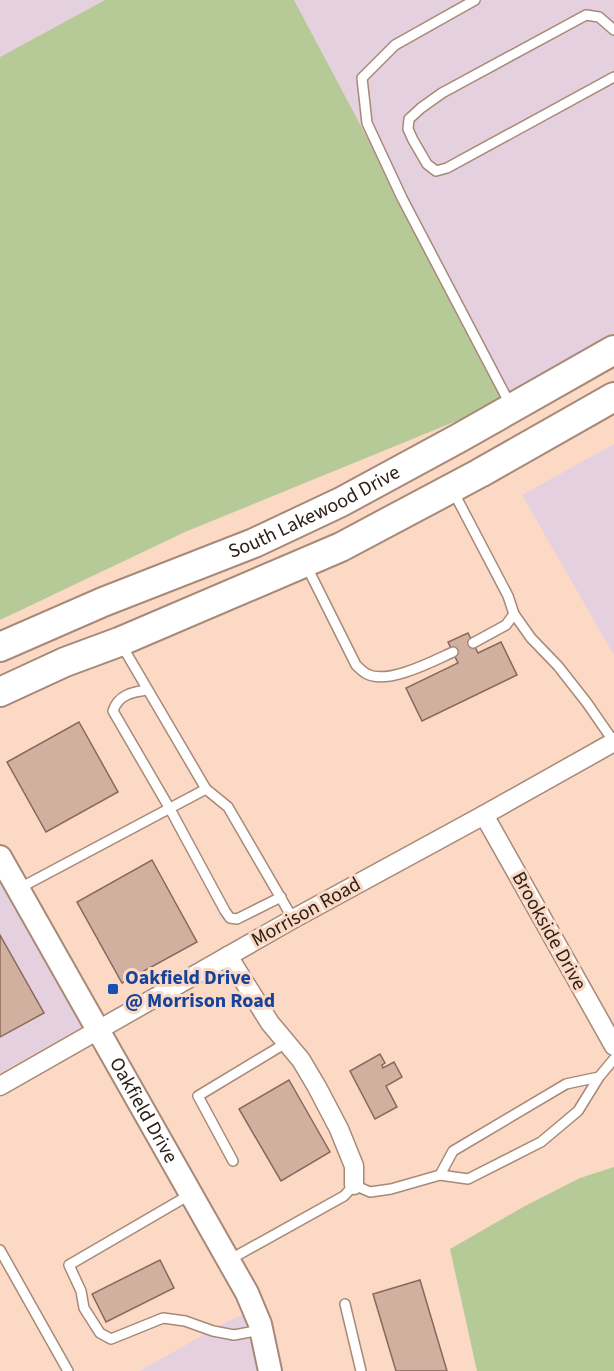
<svg xmlns="http://www.w3.org/2000/svg" width="614" height="1371" font-family="'Source Sans 3',sans-serif">
  <rect width="100%" height="100%" fill="#fbd9c5"/>
  <g fill="#e5d0df">
    <polygon points="0,0 105,0 0,57"/>
    <polygon points="294,0 614,0 614,333 505,397"/>
    <polygon points="614,444 614,655 522,495"/>
    <polygon points="0,882 82,1027 0,1073"/>
    <polygon points="243,1315 248,1328 258,1371 140,1371 226,1322"/>
  </g>
  <g fill="#b6ca97">
    <polygon points="105,0 294,0 505,397 481,411 185,532 0,620 0,57"/>
    <polygon points="614,1167 614,1371 477,1371 450,1249 525,1206 580,1178"/>
  </g>
  <g fill="#d2b0a0" stroke="#876859" stroke-width="1.5">
    <polygon points="468,633 478,653 501,642 517,675 422,721 406,688 458,663 448,642"/>
    <polygon points="79,722 118,792 46,832 7,762"/>
    <polygon points="152,860 197,942 122,983 77,902"/>
    <polygon points="0,935 44,1013 0,1037"/>
    <polygon points="380,1054 385,1063 382,1065 383,1068 394,1062 402,1077 386,1086 397,1107 375,1119 350,1071"/>
    <polygon points="289,1080 330,1152 281,1181 239,1109"/>
    <polygon points="160,1260 174,1288 106,1322 92,1294"/>
    <polygon points="420,1280 447,1371 396,1371 373,1294"/>
  </g>
  <g fill="none" stroke-linecap="round" stroke-linejoin="round">
    <g stroke="#a88977" stroke-width="12">
      <g id="service">
        <polyline points="475,0 395,45 362,78 367,123 402,198 511,406"/>
        <polyline points="614,30 599,17 586,15 442,93 421,108 409,119 408,129 413,140 427,164 436,171 447,168 614,77"/>
        <polyline points="453,491 508,596 514,614 506,625 473,643"/>
        <path d="M306,565L356,665C359,668 363,672 367,674C388,685 433,661 453,652"/>
        <polyline points="514,614 531,638 558,666 587,703 614,742"/>
        <polyline points="121,644 206,789 228,807 293,919"/>
        <path d="M147,690C132,692 118,695 113,711L170,809L225,911L230,918L237,919L281,897"/>
        <polyline points="18,889 206,789"/>
        <polyline points="599,1077 566,1084 453,1151 440,1175 468,1179 541,1142 578,1111 599,1077 614,1059"/>
        <polyline points="233,1161 198,1096 286,1043"/>
        <polyline points="191,1194 69,1265 81,1291 84,1308 100,1333 111,1339 163,1318 185,1321 213,1331 234,1335 261,1330"/>
        <polyline points="0,1250 68,1371"/>
        <polyline points="229,1260 344,1196 354,1185 370,1192 391,1189 440,1175"/>
        <polyline points="345,1304 361,1371"/>
      </g>
    </g>
    <g stroke="#a88977" stroke-width="21">
      <g id="minor">
        <polyline points="484,815 614,1046"/>
        <polyline points="228,956 270,1023 301,1060 317,1087 339,1129 354,1166 354,1185"/>
        <polyline points="0,1086 293,919 484,815 614,742"/>
      </g>
    </g>
    <g stroke="#a88977" stroke-width="26">
      <g id="tertiary">
        <path id="s1" d="M0,857L247,1293L260,1324L270,1371"/>
      </g>
    </g>
    <g stroke="#a88977" stroke-width="32">
      <g id="primary">
        <path id="s2" d="M0,647L103,602L254,543L341,502L459,438L614,350"/>
        <polyline points="0,692 65,662 119,642 341,547 480,473 614,397"/>
      </g>
    </g>
    <use href="#service" stroke="#fff" stroke-width="9"/>
    <use href="#minor" stroke="#fff" stroke-width="18"/>
    <use href="#tertiary" stroke="#fff" stroke-width="22"/>
    <use href="#primary" stroke="#fff" stroke-width="28"/>
  </g>
  <rect fill="#1a4fb4" stroke="#fbd9c5" stroke-width="2" x="107" y="983" width="12" height="12" rx="3"/>
  <g text-anchor="middle" dominant-baseline="central" stroke-width="6" stroke-linejoin="round" paint-order="stroke">
    <g font-size="20" fill="#2c2019" stroke="#fbd9c5">
      <text stroke="none"><textPath href="#s2" startOffset="342">South Lakewood Drive</textPath></text>
      <text transform="translate(306 912) rotate(-29)">Morrison Road</text>
      <text transform="translate(549 931) rotate(61)">Brookside Drive</text>
      <text stroke="none"><textPath href="#s1" startOffset="291">Oakfield Drive</textPath></text>
    </g>
    <g font-size="20" font-weight="bold" fill="#164399" stroke="#fbd9c5" text-anchor="start">
      <text x="125" y="978">Oakfield Drive<tspan x="125" dy="23">@ Morrison Road</tspan></text>
    </g>
  </g>
</svg>
